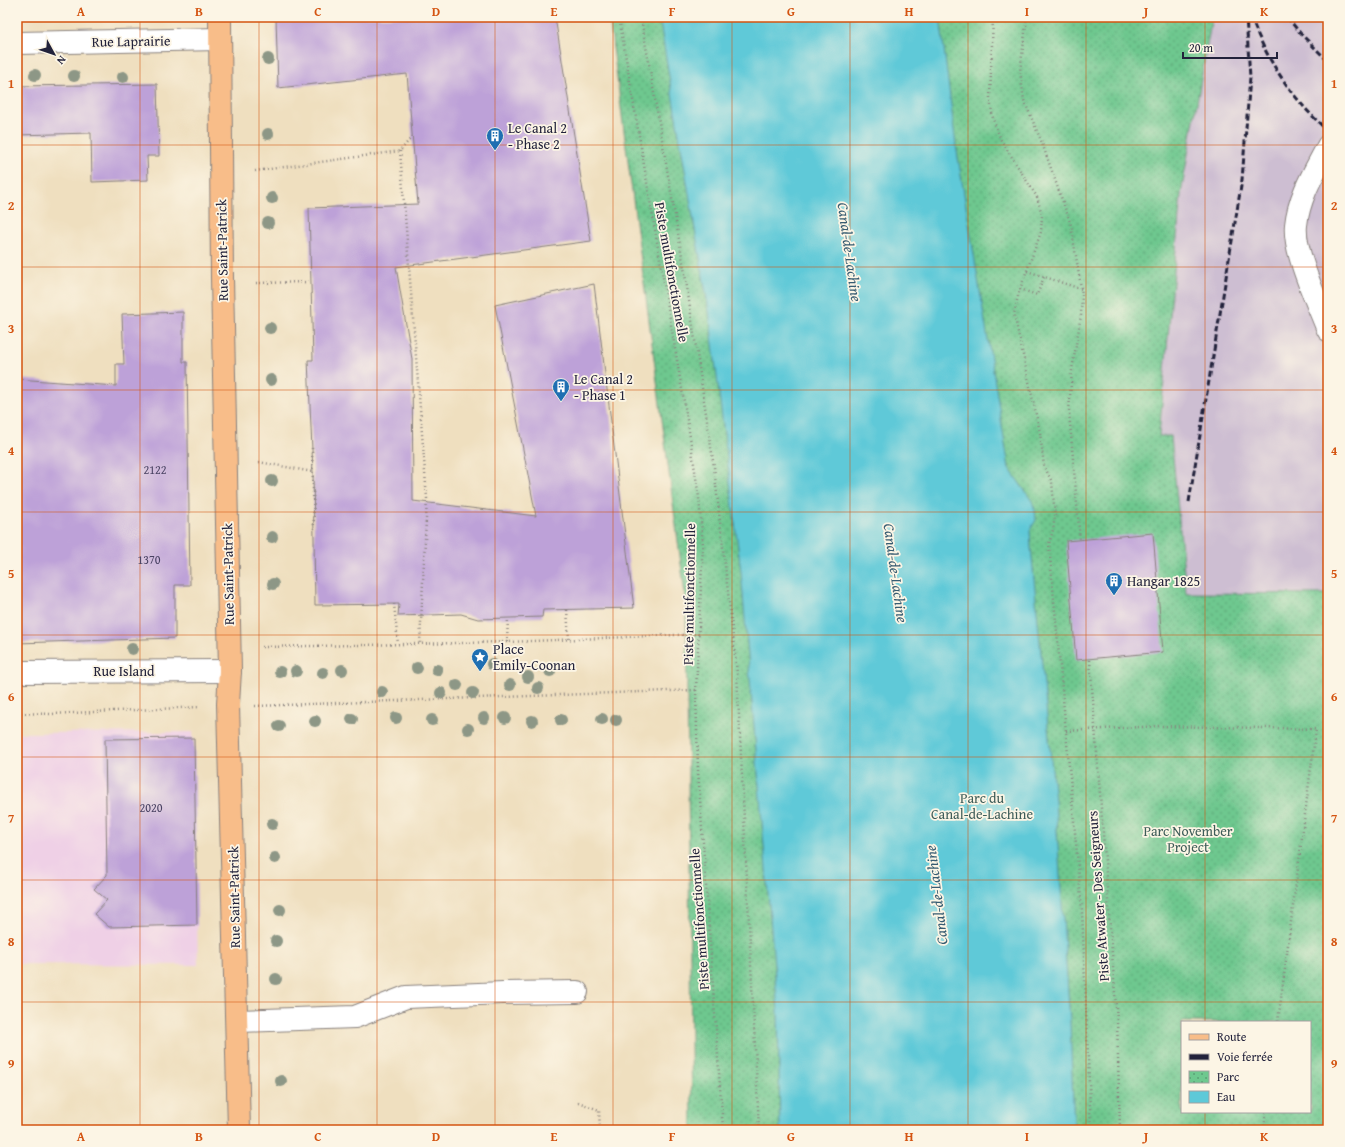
<svg xmlns="http://www.w3.org/2000/svg" width="1345" height="1147" viewBox="0 0 1345 1147" font-family="'Gentium Book Plus',serif">
<style>
.built{fill:#efd0e6}
.industrial{fill:#cdbed2}
.park{fill:url(#park-dots);stroke:#487565;fill-rule:evenodd}
.water{fill:#5ec9d8;stroke:#40768a}
.building{fill:#bda1d8}
.lines{fill:none;stroke-linecap:round;stroke-linejoin:round}
.minor-casing{stroke:#88807d;stroke-width:24}
.major-casing{stroke:#88807d;stroke-width:24}
.path{stroke:#88807d;stroke-width:2.5;stroke-dasharray:1 3;stroke-linecap:butt}
.minor{stroke:#fff;stroke-width:22}
.major{stroke:#f8bd89;stroke-width:22}
.rail{stroke:#22223b;stroke-width:3;stroke-dasharray:6 3;stroke-linecap:butt}
.tree{fill:#8d9786}
.grid{fill:none;stroke:#d45411;stroke-width:1;stroke-opacity:0.55}
.labels{text-anchor:middle;dominant-baseline:central;stroke-width:3.5;stroke-linejoin:round;paint-order:stroke}
.number-label{font-size:12px;fill:#494262}
.street-label{font-size:14px;fill:#22223b;stroke:#fcf5e5}
.poi-label{font-size:14px;fill:#22223b;stroke:#fcf5e5;text-anchor:start}
.park-label{font-size:14px;fill:#3d5c58;stroke:#fcf5e5}
.water-label{font-size:15px;font-style:italic;fill:#375c72;stroke:#fcf5e5}
.neatline{fill:none;stroke:#d45411;stroke-width:1.5}
.grid-label{font-size:13px;text-anchor:middle;font-weight:bold;fill:#d45411}
</style>
<defs>
<pattern id="park-dots" width="8" height="8" patternUnits="userSpaceOnUse"><rect width="8" height="8" fill="#6ec88f"/><path d="M2 2h.1M6 6h.1" fill="none" stroke="#5aa276" stroke-width="1.8" stroke-linecap="round"/></pattern>
</defs>
<rect width="100%" height="100%" fill="#fcf5e5"/>
<filter id="ink" filterUnits="userSpaceOnUse"><feTurbulence type="fractalNoise" baseFrequency=".025" numOctaves="2"/><feDisplacementMap in="SourceGraphic" scale="8" xChannelSelector="R" yChannelSelector="G"/><feConvolveMatrix kernelMatrix="1 2 1 2 8 2 1 2 1" color-interpolation-filters="sRGB"/></filter>
<filter id="wash" filterUnits="userSpaceOnUse"><feTurbulence type="fractalNoise" baseFrequency=".012" numOctaves="4" result="noise"/><feDisplacementMap in="SourceGraphic" scale="16" xChannelSelector="R" yChannelSelector="G"/><feGaussianBlur stdDeviation="0.9" result="paint"/><feColorMatrix in="noise" values="0 0 0 0 0 0 0 0 0 0 0 0 0 0 0 0 0 1.4 0 .05"/><feComposite in="paint" operator="in"/></filter>
<g filter="url(#wash)">
<rect width="100%" height="100%" fill="#efdfbf"/>
<!-- built -->
<polygon class="built" points="193,732 198,965 17,964 17,733"/>
<!-- industrial -->
<polygon class="industrial" points="1212,17 1328,17 1328,594 1186,593 1159,436 1181,194"/>
<!-- park -->
<path class="park" d="M 609,17 L 1212,17 L 1181,194 L 1159,436 L 1171,436 L 1186,593 L 1328,594 L 1328,1130 L 692,1130 L 686,602 ZM 1182,1022 L 1310,1022 L 1310,1112 L 1182,1112 Z"/>
<!-- water -->
<polygon class="water" points="659,17 940,17 956,145 1009,468 1032,501 1035,510 1036,520 1030,530 1031,547 1055,801 1070,1021 1074,1130 780,1130 778,1012 741,572 709,312"/>
<g id="blocks">
<!-- building -->
<g class="building">
<polygon points="276,17 555,17 591,241 396,267 412,359 413,501 536,516 495,305 594,284 634,608 543,610 542,617 478,619 461,614 398,616 399,604 315,605 313,472 308,360 313,360 309,208 418,204 407,74 278,88"/>
<polygon points="157,84 159,156 147,156 148,180 92,182 91,133 17,135 17,86"/>
<polygon points="183,312 183,362 187,362 190,585 175,585 175,638 17,643 17,379 116,386 116,364 124,364 122,314"/>
<polygon points="1153,533 1163,652 1076,660 1066,541"/>
<polygon points="194,738 197,925 109,927 94,914 107,900 94,889 107,875 105,739"/>
</g>
</g>
</g>
<g filter="url(#ink)">
<use href="#blocks" fill-opacity="0" stroke="#88807d" stroke-width="1"/>
<g class="lines">
<defs>
<g id="minor">
<polyline points="17,43 220,39"/>
<path d="M 1328,146 C 1315,171 1299,196 1296,225 C 1293,251 1318,304 1328,330"/>
<polyline points="17,672 230,671"/>
<polyline points="238,1021 355,1017 406,997 503,993 577,992"/>
</g>
<polyline id="major" points="220,17 222,277 230,671 228,704 239,1130"/>
</defs>
<!-- minor casing -->
<use href="#minor" class="minor-casing"/>
<!-- major casing -->
<use href="#major" class="major-casing"/>
<!-- path -->
<g class="path">
<polyline points="619,17 690,437 699,498 703,545 696,690 698,770 723,1130"/>
<polyline points="641,17 685,274 714,467 737,673 759,1130"/>
<polyline points="993,17 990,98 993,119 1001,140 1037,197 1042,215 1041,232 1019,292 1014,314 1040,432 1044,466 1052,482 1055,515 1053,530 1049,544 1082,910 1091,1130"/>
<polyline points="1027,17 1020,71 1024,100 1042,143 1071,225 1082,294 1081,315 1072,370 1069,411 1080,540"/>
<polyline points="400,151 427,498 420,643"/>
<polyline points="255,171 400,151 412,137"/>
<polyline points="1027,271 1081,289"/>
<polyline points="256,283 311,282"/>
<polyline points="1020,289 1037,295 1044,277"/>
<polyline points="312,448 314,530"/>
<polyline points="259,462 313,472"/>
<polyline points="394,604 398,644"/>
<polyline points="567,610 569,639"/>
<polyline points="507,642 508,618"/>
<polyline points="262,647 507,642 699,634"/>
<polyline points="1090,660 1117,1020 1120,1130"/>
<polyline points="255,706 696,690"/>
<polyline points="17,713 51,714 200,707"/>
<polyline points="1066,731 1159,726 1316,729 1278,1022"/>
<polyline points="578,1102 599,1110 600,1130"/>
<polyline points="1264,1130 1266,1112"/>
</g>
<!-- minor -->
<use href="#minor" class="minor"/>
<!-- major -->
<use href="#major" class="major"/>
<!-- rail -->
<g class="rail">
<path d="M 1251,17 C 1266,60 1294,101 1328,131"/>
<polyline points="1287,17 1301,34 1328,61"/>
<polyline points="1189,502 1242,180 1250,77 1246,17"/>
</g>
</g>
<!-- trees -->
<g class="tree">
<circle cx="268" cy="59" r="6"/>
<circle cx="35" cy="75" r="6"/>
<circle cx="74" cy="76" r="6"/>
<circle cx="123" cy="77" r="6"/>
<circle cx="268" cy="134" r="6"/>
<circle cx="272" cy="198" r="6"/>
<circle cx="268" cy="223" r="6"/>
<circle cx="270" cy="328" r="6"/>
<circle cx="271" cy="380" r="6"/>
<circle cx="272" cy="481" r="6"/>
<circle cx="272" cy="537" r="6"/>
<circle cx="273" cy="584" r="6"/>
<circle cx="132" cy="649" r="6"/>
<circle cx="492" cy="664" r="6"/>
<circle cx="417" cy="668" r="6"/>
<circle cx="342" cy="670" r="6"/>
<circle cx="437" cy="670" r="6"/>
<circle cx="296" cy="671" r="6"/>
<circle cx="550" cy="671" r="6"/>
<circle cx="280" cy="672" r="6"/>
<circle cx="323" cy="673" r="6"/>
<circle cx="528" cy="677" r="6"/>
<circle cx="457" cy="685" r="6"/>
<circle cx="510" cy="685" r="6"/>
<circle cx="538" cy="688" r="6"/>
<circle cx="382" cy="692" r="6"/>
<circle cx="441" cy="693" r="6"/>
<circle cx="473" cy="693" r="6"/>
<circle cx="396" cy="718" r="6"/>
<circle cx="484" cy="718" r="6"/>
<circle cx="505" cy="718" r="6"/>
<circle cx="352" cy="719" r="6"/>
<circle cx="602" cy="719" r="6"/>
<circle cx="432" cy="720" r="6"/>
<circle cx="561" cy="720" r="6"/>
<circle cx="616" cy="720" r="6"/>
<circle cx="315" cy="721" r="6"/>
<circle cx="532" cy="721" r="6"/>
<circle cx="279" cy="726" r="6"/>
<circle cx="468" cy="729" r="6"/>
<circle cx="272" cy="824" r="6"/>
<circle cx="275" cy="858" r="6"/>
<circle cx="280" cy="910" r="6"/>
<circle cx="276" cy="941" r="6"/>
<circle cx="276" cy="979" r="6"/>
<circle cx="281" cy="1081" r="6"/>
</g>
</g>
<!-- grid -->
<path class="grid" d="M 140,17 L 140,1130M 259,17 L 259,1130M 377,17 L 377,1130M 495,17 L 495,1130M 613,17 L 613,1130M 732,17 L 732,1130M 850,17 L 850,1130M 968,17 L 968,1130M 1086,17 L 1086,1130M 1205,17 L 1205,1022M 17,145 L 1328,145M 17,267 L 1328,267M 17,390 L 1328,390M 17,512 L 1328,512M 17,635 L 1328,635M 17,757 L 1328,757M 17,880 L 1328,880M 17,1002 L 1328,1002M 1205,1112 L 1205,1130"/>
<!-- icons -->
<defs>
<symbol id="building-pin" viewBox="-11 -11 22 30"><path d="M0 17L-7.5 6A9.5 9.5 0 1 1 7.5 6Z" fill="#1f6fb2" stroke="#fcf5e5"/><path d="M-4-6H4V6H1V3H-1V6H-4ZM-2.5-4.3h1.7v1.8h-1.7ZM.8-4.3h1.7v1.8H.8ZM-2.5-1h1.7V.8h-1.7ZM.8-1h1.7V.8H.8Z" fill="#fff"/></symbol>
<symbol id="sight-pin" viewBox="-11 -11 22 30"><path d="M0 17L-7.5 6A9.5 9.5 0 1 1 7.5 6Z" fill="#1f6fb2" stroke="#fcf5e5"/><path d="M0-6L1.8-2.2L6-1.7L2.9 1.2L3.7 5.4L0 3.3L-3.7 5.4L-2.9 1.2L-6-1.7L-1.8-2.2Z" fill="#fff"/></symbol>
</defs>
<g fill-rule="evenodd">
<use href="#building-pin" x="485" y="126" width="20" height="27"/>
<use href="#building-pin" x="551" y="377" width="20" height="27"/>
<use href="#building-pin" x="1104" y="571" width="20" height="27"/>
<use href="#sight-pin" x="470" y="647" width="20" height="27"/>
</g>
<g class="labels">
<!-- number labels -->
<g class="number-label">
<text x="155" y="469">2122</text>
<text x="149" y="559">1370</text>
<text x="151" y="807">2020</text>
</g>
<!-- street labels -->
<g class="street-label">
<text transform="translate(131 41) rotate(-1)">Rue Laprairie</text>
<text transform="translate(222 250) rotate(-91)">Rue Saint-Patrick</text>
<text transform="translate(672 272) rotate(80)">Piste multifonctionnelle</text>
<text transform="translate(228 574) rotate(-91)">Rue Saint-Patrick</text>
<text transform="translate(689 594) rotate(-89)">Piste multifonctionnelle</text>
<text x="124" y="671">Rue Island</text>
<text transform="translate(1098 896) rotate(-94)">Piste Atwater - Des Seigneurs</text>
<text transform="translate(234 897) rotate(-91)">Rue Saint-Patrick</text>
<text transform="translate(699 919) rotate(-94)">Piste multifonctionnelle</text>
</g>
<!-- poi labels -->
<g class="poi-label">
<text x="508" y="128">Le Canal 2<tspan x="508" dy="16">- Phase 2</tspan></text>
<text x="574" y="379">Le Canal 2<tspan x="574" dy="16">- Phase 1</tspan></text>
<text x="1127" y="581">Hangar 1825</text>
<text x="493" y="649">Place<tspan x="493" dy="16">Emily-Coonan</tspan></text>
</g>
<!-- park labels -->
<g class="park-label">
<text x="982" y="798">Parc du<tspan x="982" dy="16">Canal-de-Lachine</tspan></text>
<text x="1188" y="831">Parc November<tspan x="1188" dy="16">Project</tspan></text>
</g>
<!-- water labels -->
<g class="water-label">
<text transform="translate(850 252) rotate(82)">Canal-de-Lachine</text>
<text transform="translate(896 573) rotate(82)">Canal-de-Lachine</text>
<text transform="translate(936 895) rotate(-97)">Canal-de-Lachine</text>
</g>
</g>
<!-- margin -->
<rect width="1345" height="1147" fill="none" stroke="#fcf5e5" stroke-width="44"/>
<!-- legend -->
<rect x="1181" y="1021" width="130" height="92" fill="#fcf5e5" stroke="#a5a1a1"/>
<rect x="1189" y="1034" width="20" height="6" fill="#f8bd89" stroke="#a5a1a1"/>
<text x="1217" y="1041" font-size="12" fill="#22223b">Route</text>
<rect x="1189" y="1054" width="20" height="6" fill="#22223b" stroke="#a5a1a1"/>
<text x="1217" y="1061" font-size="12" fill="#22223b">Voie ferrée</text>
<rect x="1189" y="1071" width="20" height="12" fill="url(#park-dots)" stroke="#a5a1a1"/>
<text x="1217" y="1081" font-size="12" fill="#22223b">Parc</text>
<rect x="1189" y="1091" width="20" height="12" fill="#5ec9d8" stroke="#a5a1a1"/>
<text x="1217" y="1101" font-size="12" fill="#22223b">Eau</text>
<!-- north arrow -->
<g transform="translate(54 54) rotate(130)" stroke="#fcf5e5" stroke-width="3" paint-order="stroke">
<path d="M0-3L7 15L0 10L-7 15Z" fill="#22223b"/>
<text y="-6" font-size="11" font-weight="bold" text-anchor="middle" fill="#22223b">N</text>
</g>
<!-- scale -->
<path d="M1183 52v6h94v-6" fill="none" stroke="#22223b" stroke-width="2"/>
<text x="1189" y="52" font-size="12" fill="#22223b" stroke="#fcf5e5" stroke-width="3" paint-order="stroke">20 m</text>
<rect x="22" y="22" width="1301" height="1103" class="neatline"/>
<g class="grid-label">
<text x="81" y="16">A</text>
<text x="199" y="16">B</text>
<text x="318" y="16">C</text>
<text x="436" y="16">D</text>
<text x="554" y="16">E</text>
<text x="672" y="16">F</text>
<text x="791" y="16">G</text>
<text x="909" y="16">H</text>
<text x="1027" y="16">I</text>
<text x="1146" y="16">J</text>
<text x="1264" y="16">K</text>
<text x="11" y="88">1</text>
<text x="1334" y="88">1</text>
<text x="11" y="210">2</text>
<text x="1334" y="210">2</text>
<text x="11" y="333">3</text>
<text x="1334" y="333">3</text>
<text x="11" y="455">4</text>
<text x="1334" y="455">4</text>
<text x="11" y="578">5</text>
<text x="1334" y="578">5</text>
<text x="11" y="701">6</text>
<text x="1334" y="701">6</text>
<text x="11" y="823">7</text>
<text x="1334" y="823">7</text>
<text x="11" y="946">8</text>
<text x="1334" y="946">8</text>
<text x="11" y="1068">9</text>
<text x="1334" y="1068">9</text>
<text x="81" y="1141">A</text>
<text x="199" y="1141">B</text>
<text x="318" y="1141">C</text>
<text x="436" y="1141">D</text>
<text x="554" y="1141">E</text>
<text x="672" y="1141">F</text>
<text x="791" y="1141">G</text>
<text x="909" y="1141">H</text>
<text x="1027" y="1141">I</text>
<text x="1146" y="1141">J</text>
<text x="1264" y="1141">K</text>
</g>
</svg>
